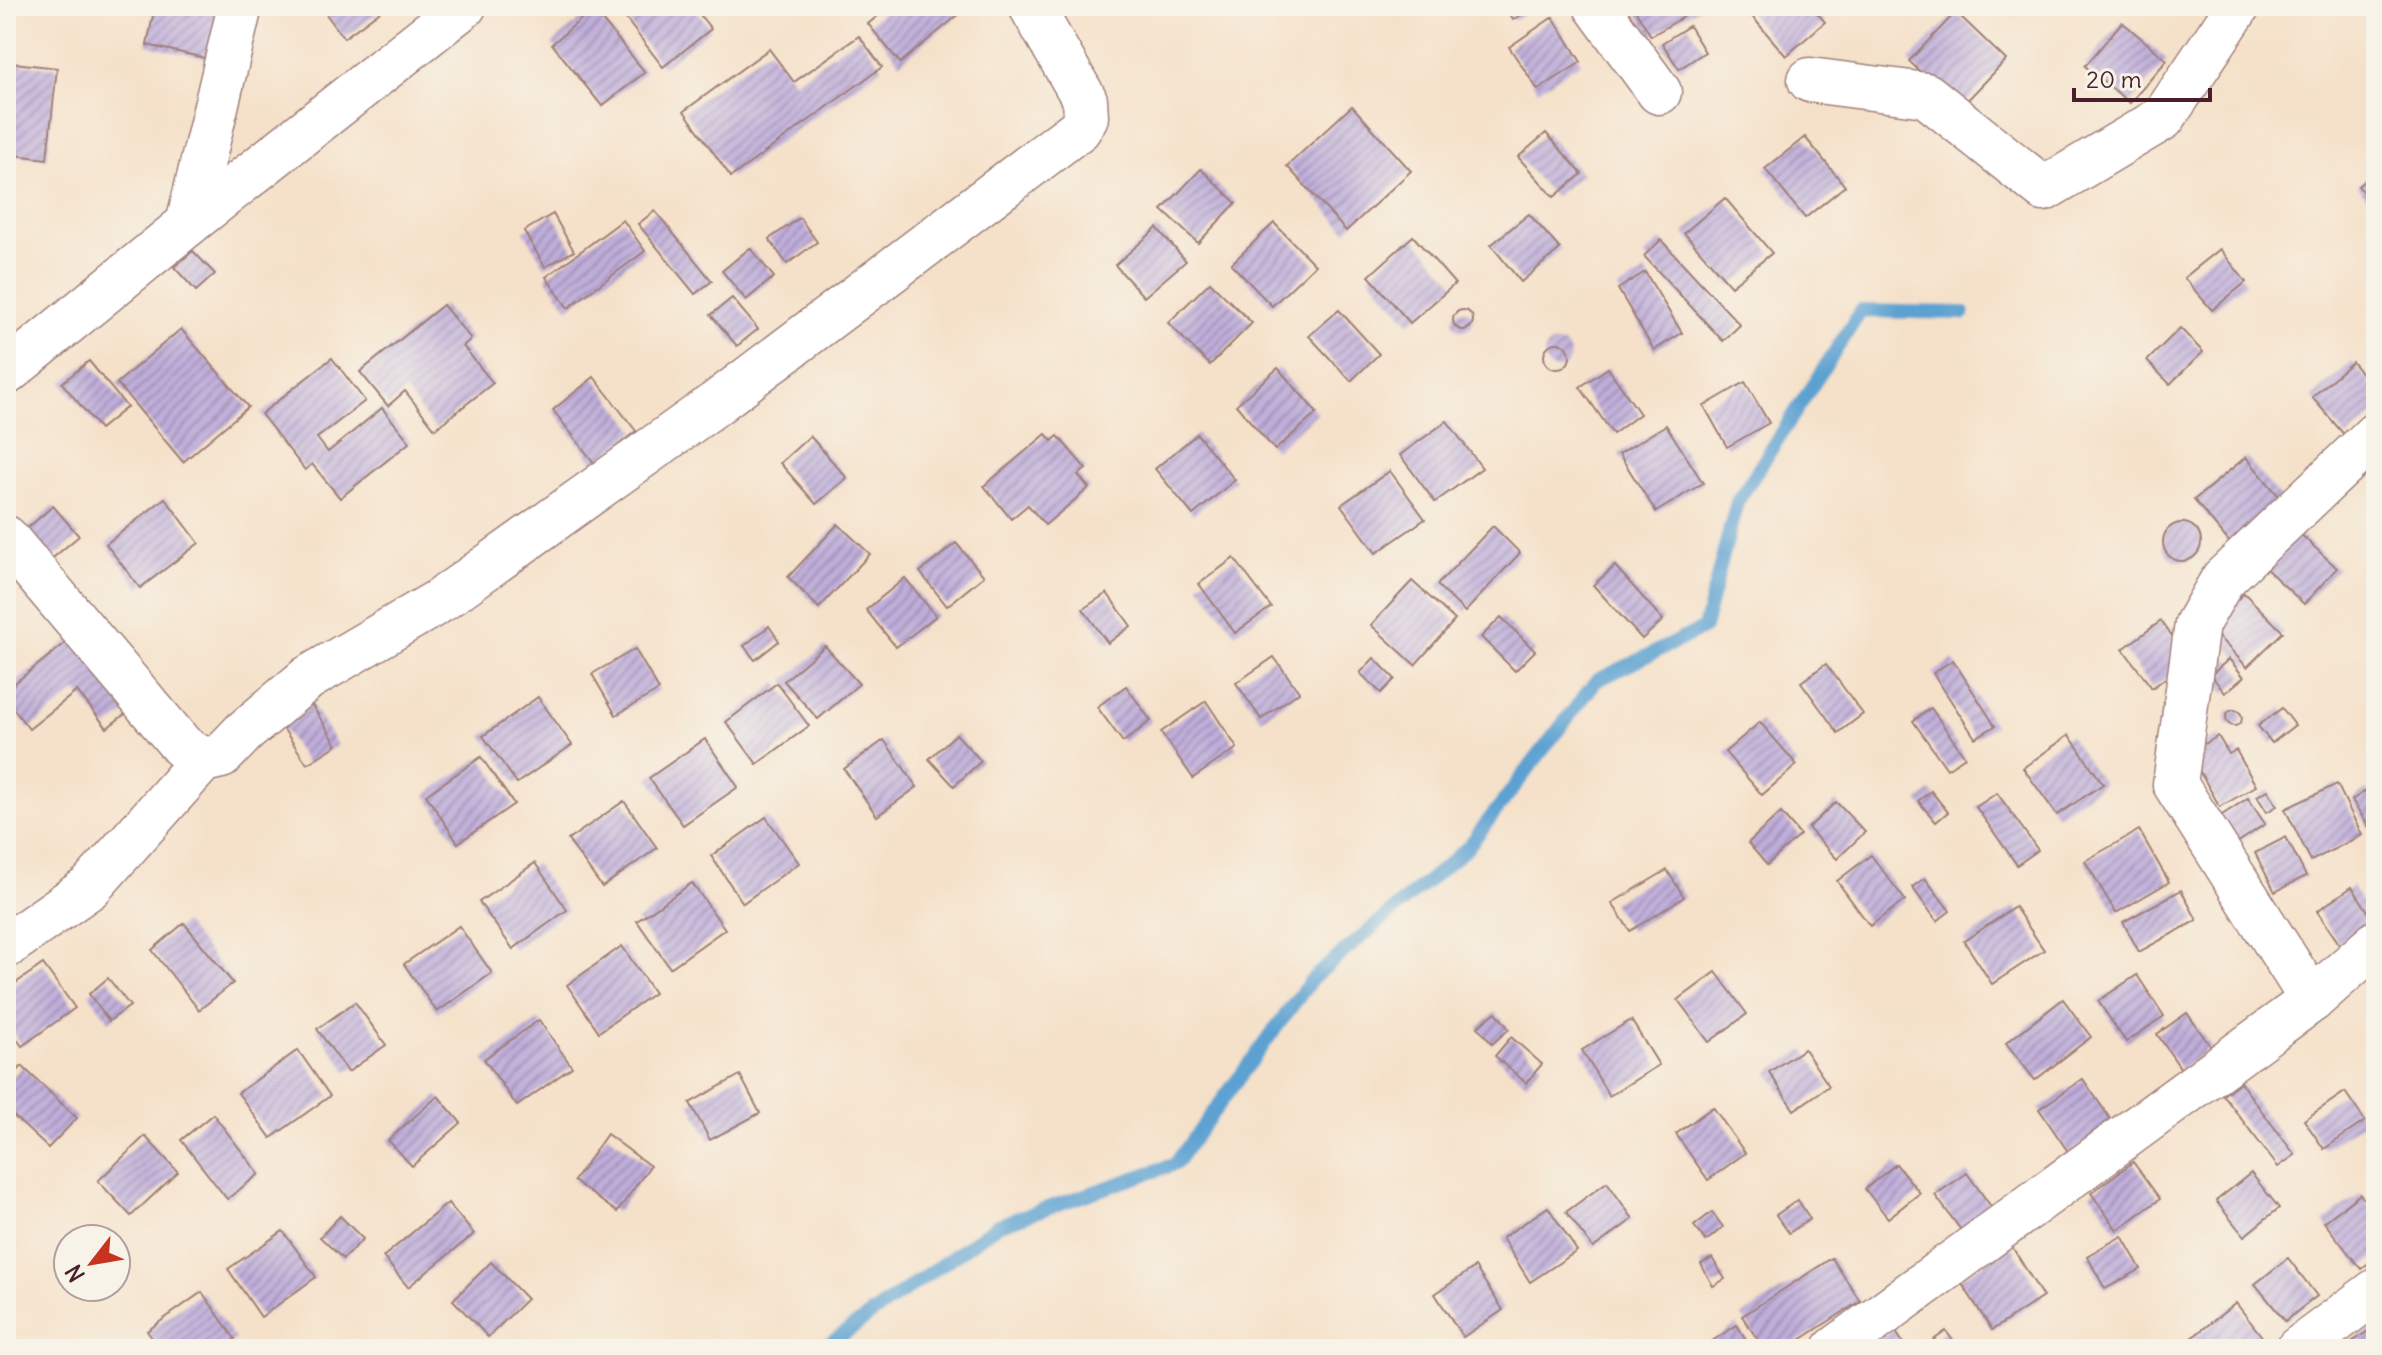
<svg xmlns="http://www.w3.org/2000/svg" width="2382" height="1355" viewBox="0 0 2382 1355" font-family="Delius,sans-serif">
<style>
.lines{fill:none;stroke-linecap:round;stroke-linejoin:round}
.stream{stroke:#5ca1d1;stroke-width:14}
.building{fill:url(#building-hatch)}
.street-casing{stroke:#a0807a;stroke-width:47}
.street{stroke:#fff;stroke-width:44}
</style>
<defs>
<pattern id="building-hatch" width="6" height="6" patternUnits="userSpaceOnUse" patternTransform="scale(2)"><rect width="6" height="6" fill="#bfaeda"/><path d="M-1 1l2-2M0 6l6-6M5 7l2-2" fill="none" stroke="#9d8db1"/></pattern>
</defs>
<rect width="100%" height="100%" fill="#f7f3e8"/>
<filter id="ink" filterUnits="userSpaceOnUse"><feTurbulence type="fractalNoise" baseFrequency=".0125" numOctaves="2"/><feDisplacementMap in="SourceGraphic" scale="16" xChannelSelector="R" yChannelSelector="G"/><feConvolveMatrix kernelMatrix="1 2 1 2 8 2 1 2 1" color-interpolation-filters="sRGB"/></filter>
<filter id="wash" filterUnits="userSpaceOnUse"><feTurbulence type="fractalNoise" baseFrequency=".006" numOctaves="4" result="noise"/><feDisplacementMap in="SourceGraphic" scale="32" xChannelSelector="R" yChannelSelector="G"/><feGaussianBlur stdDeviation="1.8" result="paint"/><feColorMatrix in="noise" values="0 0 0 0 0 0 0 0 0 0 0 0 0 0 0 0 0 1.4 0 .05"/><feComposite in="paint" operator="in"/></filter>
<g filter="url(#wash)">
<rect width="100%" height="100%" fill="#f5e1c9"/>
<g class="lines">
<!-- stream -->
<polyline class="stream" points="822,1349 998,1225 1175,1164 1312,979 1468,847 1596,681 1704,628 1737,502 1861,311 1963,313"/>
</g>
<g id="blocks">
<!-- building -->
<g class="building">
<polygon points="155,6 220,6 209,59 147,45"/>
<polygon points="320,6 387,6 344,38"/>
<polygon points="616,6 693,6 711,29 663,67"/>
<polygon points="890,6 969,6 900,63 868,24"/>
<polygon points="1505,6 1537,6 1513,20"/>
<polygon points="1633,6 1702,6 1651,36"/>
<polygon points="1759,6 1811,6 1825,22 1786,56 1750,14"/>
<polygon points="593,9 645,72 602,106 552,44"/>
<polygon points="1956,12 2006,60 1959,109 1909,61"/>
<polygon points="1553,17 1581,62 1538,90 1509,47"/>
<polygon points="2122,22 2167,60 2130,103 2085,66"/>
<polygon points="1689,26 1705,52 1679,69 1662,43"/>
<polygon points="859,36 882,67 731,177 684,111 769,49 794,82"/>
<polygon points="6,62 57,68 47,159 6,154"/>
<polygon points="1352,106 1411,171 1346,231 1287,166"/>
<polygon points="1546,133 1582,174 1554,197 1518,157"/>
<polygon points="1805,137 1845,186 1805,218 1765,169"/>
<polygon points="1201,169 1236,203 1198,243 1162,210"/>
<polygon points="2376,171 2376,208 2358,186"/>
<polygon points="1725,198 1772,253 1731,286 1684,233"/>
<polygon points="655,211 712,281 695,294 638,224"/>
<polygon points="553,214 574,251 545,267 524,231"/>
<polygon points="1529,214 1560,249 1521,282 1491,245"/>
<polygon points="800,218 817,242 787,264 769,239"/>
<polygon points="623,220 645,251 568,308 546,277"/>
<polygon points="1274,223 1315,265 1272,306 1231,264"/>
<polygon points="1157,228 1186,261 1144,297 1115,265"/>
<polygon points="1413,236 1455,284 1410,323 1369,276"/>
<polygon points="1661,240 1740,325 1723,341 1644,256"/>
<polygon points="750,248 774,277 746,300 722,271"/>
<polygon points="2220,249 2246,282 2212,310 2184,278"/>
<polygon points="193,251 215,274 196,291 174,267"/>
<polygon points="1645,272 1682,333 1654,350 1618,289"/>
<polygon points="1210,282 1252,323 1210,365 1168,323"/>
<polygon points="732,298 758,329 737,346 711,315"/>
<polygon points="443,305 471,339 463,346 493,383 435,429 405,391 388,406 360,372"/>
<circle cx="1463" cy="320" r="10"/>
<polygon points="1339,310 1379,354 1351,381 1309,336"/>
<polygon points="2180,328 2203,352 2170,384 2147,361"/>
<polygon points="181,329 248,407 183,462 117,383"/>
<circle cx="1557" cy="356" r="13"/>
<polygon points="332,358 365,401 317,438 328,452 382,408 410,442 340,498 312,464 305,470 261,414"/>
<polygon points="89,361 127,407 100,429 62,383"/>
<polygon points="2352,362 2376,390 2376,413 2347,438 2312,397"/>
<polygon points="1278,368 1317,413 1275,450 1236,405"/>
<polygon points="1608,368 1640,414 1613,434 1580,387"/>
<polygon points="594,377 636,431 595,464 553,410"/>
<polygon points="1745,382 1769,423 1727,447 1704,406"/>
<polygon points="1447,421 1482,468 1435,502 1400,455"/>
<polygon points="1666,425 1703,483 1656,512 1619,454"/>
<polygon points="1046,434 1052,441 1058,436 1086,469 1078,475 1089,488 1045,525 1028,505 1011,519 984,486"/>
<polygon points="1197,434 1235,480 1193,515 1155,469"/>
<polygon points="810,436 847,478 816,504 780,463"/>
<polygon points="2246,457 2282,500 2230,543 2194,500"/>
<polygon points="1390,471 1425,519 1376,553 1341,505"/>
<polygon points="165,498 199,543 140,588 106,544"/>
<polygon points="53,506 79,536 48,562 24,531"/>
<circle cx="2182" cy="542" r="19"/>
<polygon points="838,524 870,554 819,608 788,577"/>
<polygon points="1493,526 1520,553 1465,612 1437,585"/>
<polygon points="2296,530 2337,568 2304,604 2263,566"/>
<polygon points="956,543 984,576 947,606 920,572"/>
<polygon points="1234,558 1271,607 1235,633 1199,584"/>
<polygon points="1615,566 1663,620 1642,639 1593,585"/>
<polygon points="905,578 936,616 896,647 866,610"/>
<polygon points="1412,581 1455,620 1415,665 1371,625"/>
<polygon points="1107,593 1131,626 1108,643 1083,609"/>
<polygon points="2244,593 2283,632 2247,667 2209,627"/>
<polygon points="1501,617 1535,651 1515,671 1481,637"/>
<polygon points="2161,621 2190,660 2152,688 2123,649"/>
<polygon points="769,626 779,641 755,660 744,646"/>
<polygon points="77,634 135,706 107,728 77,691 29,729 6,699 6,690"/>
<polygon points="825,646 859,684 818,719 784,681"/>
<polygon points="635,649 659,690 616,715 592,674"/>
<polygon points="1274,657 1299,692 1261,719 1236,683"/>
<polygon points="1374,658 1395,679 1381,693 1360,673"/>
<polygon points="2229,659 2244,677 2225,693 2211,675"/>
<polygon points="1953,660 1995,726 1975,738 1933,673"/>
<polygon points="1826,664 1863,714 1838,733 1801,682"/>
<polygon points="777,683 809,726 757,764 726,722"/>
<polygon points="1126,686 1151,721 1123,742 1097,707"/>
<polygon points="538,697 572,745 517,783 483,736"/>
<polygon points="1206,701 1237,748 1193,778 1161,732"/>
<polygon points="312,705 337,745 307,764 281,725"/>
<polygon points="1931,708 1965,757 1947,769 1913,721"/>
<polygon points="2282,708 2295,725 2272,743 2258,726"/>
<circle cx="2234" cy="718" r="8"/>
<polygon points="1760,722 1797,765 1762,795 1725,752"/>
<polygon points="956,734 981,761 954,786 929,759"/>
<polygon points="2069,735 2103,784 2057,815 2023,768"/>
<polygon points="2218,736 2229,754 2236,750 2256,786 2220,807 2189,753"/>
<polygon points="705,739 738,787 683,825 649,778"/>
<polygon points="884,740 917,787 877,816 844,769"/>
<polygon points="481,757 514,804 458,843 426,795"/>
<polygon points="2337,784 2362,835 2311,861 2285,809"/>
<polygon points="2268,790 2277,806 2267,812 2257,796"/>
<polygon points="2367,790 2376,804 2376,822 2369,827 2352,800"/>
<polygon points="1931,791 1948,812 1936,822 1918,801"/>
<polygon points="1997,793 2038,850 2017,865 1976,807"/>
<polygon points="2248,798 2265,824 2234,845 2216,819"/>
<polygon points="624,801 657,848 602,887 568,840"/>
<polygon points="1836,802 1865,832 1837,859 1808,828"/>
<polygon points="1781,813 1800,835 1767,865 1748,843"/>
<polygon points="766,817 799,863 743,903 711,856"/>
<polygon points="2139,830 2169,882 2116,913 2085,861"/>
<polygon points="2286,837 2306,876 2275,892 2255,853"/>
<polygon points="1871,855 1905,900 1870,926 1837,881"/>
<polygon points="535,863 567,910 513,949 479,902"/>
<polygon points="1667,870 1684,897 1630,931 1612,903"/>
<polygon points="1925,878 1950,911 1937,921 1912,887"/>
<polygon points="692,883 725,929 670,968 637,921"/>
<polygon points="2352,887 2375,922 2340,945 2317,911"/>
<polygon points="2181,890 2197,920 2139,952 2123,922"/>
<polygon points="2015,907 2044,950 1992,984 1964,941"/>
<polygon points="184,923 233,983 199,1010 152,950"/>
<polygon points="459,926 492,973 437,1012 404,964"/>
<polygon points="622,946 654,993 599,1032 567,985"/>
<polygon points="43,964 75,1008 22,1046 6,1024 6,990"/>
<polygon points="1716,972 1747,1014 1709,1042 1678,1000"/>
<polygon points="2137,975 2164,1016 2126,1042 2098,1001"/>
<polygon points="108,978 130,1006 109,1021 89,994"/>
<polygon points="2063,999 2091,1037 2035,1080 2006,1043"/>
<polygon points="355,1002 386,1045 348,1072 317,1029"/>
<polygon points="1496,1012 1509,1029 1492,1044 1478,1027"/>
<polygon points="2187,1013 2211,1047 2181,1069 2157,1034"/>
<polygon points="539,1020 572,1067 517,1106 484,1059"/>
<polygon points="1631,1020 1659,1065 1609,1096 1582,1050"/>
<polygon points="1511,1037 1542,1064 1526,1083 1495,1056"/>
<polygon points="1804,1049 1829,1086 1794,1110 1769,1072"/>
<polygon points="298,1050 330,1096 271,1138 238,1093"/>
<polygon points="22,1066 77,1118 48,1148 6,1109 6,1084"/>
<polygon points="740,1075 760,1113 710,1140 690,1103"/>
<polygon points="2083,1079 2113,1123 2069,1153 2039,1109"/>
<polygon points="2240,1082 2295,1155 2278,1167 2223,1095"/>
<polygon points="2345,1092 2365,1121 2324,1149 2304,1120"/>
<polygon points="438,1096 461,1123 412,1166 388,1140"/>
<polygon points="1713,1107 1745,1153 1708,1180 1676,1134"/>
<polygon points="213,1114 259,1174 227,1199 181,1140"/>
<polygon points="607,1134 650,1166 617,1212 574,1181"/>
<polygon points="145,1136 178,1172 131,1216 98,1181"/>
<polygon points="2133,1162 2160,1199 2117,1230 2091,1193"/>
<polygon points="1896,1164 1920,1193 1888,1218 1865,1189"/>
<polygon points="1967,1173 1992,1208 1961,1230 1935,1195"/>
<polygon points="2251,1173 2279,1208 2244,1236 2216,1201"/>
<polygon points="1607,1182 1633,1219 1593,1248 1566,1212"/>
<polygon points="2360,1194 2376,1215 2376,1257 2361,1269 2324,1222"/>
<polygon points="1798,1200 1810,1219 1789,1233 1776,1215"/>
<polygon points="448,1203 474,1234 408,1287 383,1257"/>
<polygon points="1548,1207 1577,1251 1530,1282 1502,1238"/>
<polygon points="1712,1212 1723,1227 1706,1241 1694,1226"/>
<polygon points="340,1216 363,1239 343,1259 320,1237"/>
<polygon points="283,1231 316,1277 261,1317 228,1269"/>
<polygon points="2122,1236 2141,1269 2105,1289 2087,1256"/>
<polygon points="2011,1245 2043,1297 1992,1330 1959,1279"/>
<polygon points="1712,1258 1725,1279 1713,1286 1701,1264"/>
<polygon points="1832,1258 1860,1301 1786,1349 1764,1349 1742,1316"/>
<polygon points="2288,1258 2317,1296 2285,1321 2255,1284"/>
<polygon points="491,1262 527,1299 488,1337 453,1300"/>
<polygon points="1475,1267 1503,1310 1463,1337 1435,1294"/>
<polygon points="202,1292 235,1339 221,1349 160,1349 147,1331"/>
<polygon points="2236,1303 2263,1338 2249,1349 2202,1349 2193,1337"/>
<polygon points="1737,1325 1752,1349 1700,1349"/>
<polygon points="1894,1329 1907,1349 1863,1349"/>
<polygon points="2370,1330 2376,1340 2376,1349 2341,1349"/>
<polygon points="1946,1331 1959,1349 1931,1349 1928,1344"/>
</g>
</g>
</g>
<g filter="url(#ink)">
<use href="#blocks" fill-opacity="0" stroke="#a0807a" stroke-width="2"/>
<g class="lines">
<defs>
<g id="street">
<polyline points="1596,6 1659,92"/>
<polyline points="1810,80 1926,95 2044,189 2163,118 2238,6"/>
<polyline points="188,224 240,6"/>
<polyline points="6,373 188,224 464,6"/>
<polyline points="6,538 182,746 203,760 221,756 244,732 308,678 441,600 715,404 1079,129 1086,117 1085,100 1031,6"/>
<polyline points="6,946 90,887 203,760"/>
<polyline points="2312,1000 2175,784 2197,624 2223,579 2376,434"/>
<polyline points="1835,1349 2312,1000 2376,943"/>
<polyline points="2298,1349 2376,1291"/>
</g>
</defs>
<!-- street casing -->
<use href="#street" class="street-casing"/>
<!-- street -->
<use href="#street" class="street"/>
</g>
</g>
<!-- margin -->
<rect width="2382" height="1355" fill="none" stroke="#f7f3e8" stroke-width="32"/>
<!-- north arrow -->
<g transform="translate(92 1263) rotate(239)"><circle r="38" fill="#f7f3e8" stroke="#b29e9c" stroke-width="2"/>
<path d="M0-6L14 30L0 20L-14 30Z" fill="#c8321e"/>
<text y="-12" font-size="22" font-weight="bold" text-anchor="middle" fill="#4a1f2b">N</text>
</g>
<!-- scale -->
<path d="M2074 88v12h136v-12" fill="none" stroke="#4a1f2b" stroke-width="4"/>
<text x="2086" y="88" font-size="24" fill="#4a1f2b" stroke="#f7f3e8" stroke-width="6" paint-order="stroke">20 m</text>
</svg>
